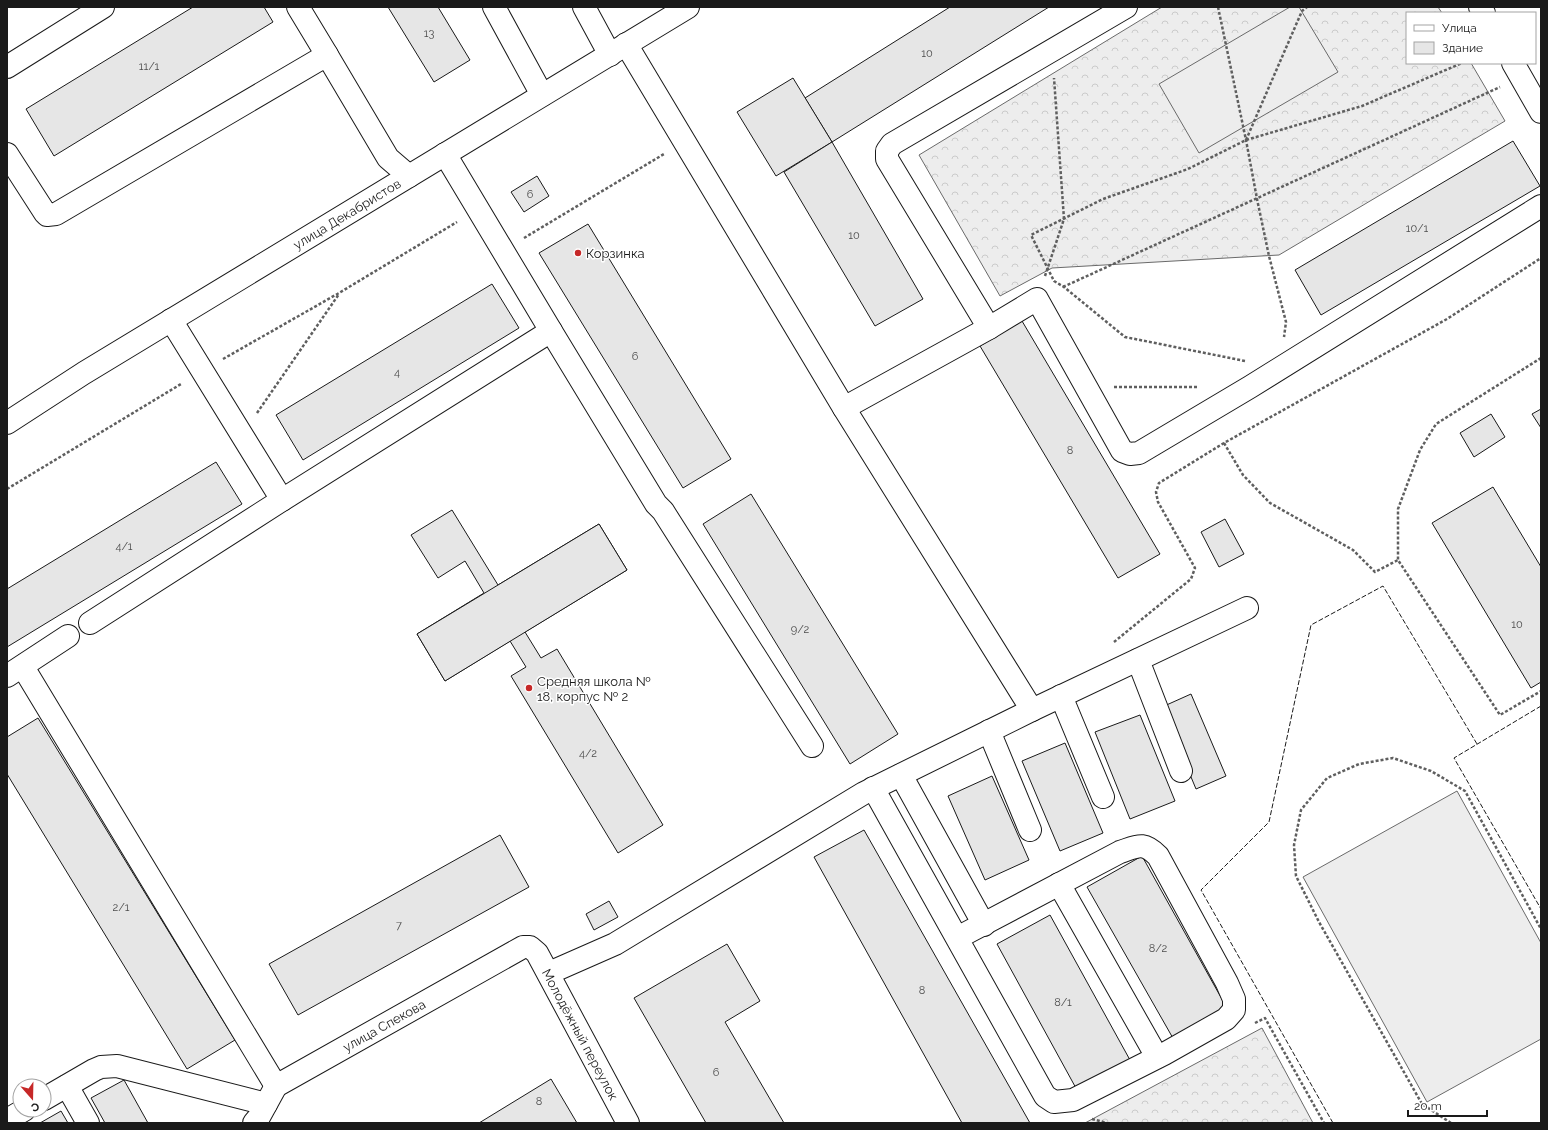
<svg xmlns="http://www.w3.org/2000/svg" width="1548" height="1130" viewBox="0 0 1548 1130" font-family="Raleway,sans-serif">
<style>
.forest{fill:url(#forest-crowns);stroke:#6a6a6a}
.built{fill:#ededed;stroke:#6a6a6a}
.building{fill:#e6e6e6;stroke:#1a1a1a}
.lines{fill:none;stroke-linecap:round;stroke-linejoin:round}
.minor-casing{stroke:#1a1a1a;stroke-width:24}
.path{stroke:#5f5f5f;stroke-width:2.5;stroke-dasharray:3 2;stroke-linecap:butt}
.minor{stroke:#fff;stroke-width:22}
.fence{stroke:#1a1a1a;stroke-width:1;stroke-dasharray:5 2;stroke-linecap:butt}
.poi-dot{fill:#c62828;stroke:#fff;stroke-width:1.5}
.labels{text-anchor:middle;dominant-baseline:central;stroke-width:3;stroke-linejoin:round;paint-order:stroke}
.number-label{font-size:11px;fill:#4d4d4d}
.street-label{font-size:13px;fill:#1a1a1a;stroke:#fff}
.poi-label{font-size:13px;fill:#1a1a1a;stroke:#fff;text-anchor:start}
</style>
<defs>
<pattern id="forest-crowns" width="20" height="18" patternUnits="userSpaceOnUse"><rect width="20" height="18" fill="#ededed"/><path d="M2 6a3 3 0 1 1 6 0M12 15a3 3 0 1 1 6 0" fill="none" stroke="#cbcbcb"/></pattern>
</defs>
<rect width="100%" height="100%" fill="#fff"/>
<!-- forest -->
<g class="forest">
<polygon points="1162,7 1438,7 1442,13 1407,13 1407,63 1471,63 1505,121 1279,255 1052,268 1000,296 919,155"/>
<polygon points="1262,1028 1313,1123 1085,1123"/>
</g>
<!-- built -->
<g class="built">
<polygon points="1290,7 1299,7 1338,72 1199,153 1159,84"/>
<polygon points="1457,791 1541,943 1541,1039 1427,1102 1303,877"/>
</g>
<!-- building -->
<g class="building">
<polygon points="193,7 264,7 273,22 54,156 26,109"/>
<polygon points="388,7 438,7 470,60 434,82"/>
<polygon points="950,7 1049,7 832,142 805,98"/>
<polygon points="793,78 832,142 776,176 737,112"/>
<polygon points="1513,141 1540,186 1321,315 1295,270"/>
<polygon points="832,142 923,299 875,326 784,172"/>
<polygon points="537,176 549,196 524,212 511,192"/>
<polygon points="588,224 731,459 683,488 539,253"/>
<polygon points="492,284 519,328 303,460 276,415"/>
<polygon points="1022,321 1160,554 1118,578 980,346"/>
<polygon points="1541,409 1541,428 1532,414"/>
<polygon points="1491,414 1505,437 1474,457 1460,433"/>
<polygon points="216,462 242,504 7,647 7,589"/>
<polygon points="1493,487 1541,567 1541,682 1531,688 1432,523"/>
<polygon points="751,494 898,734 850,764 703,524"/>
<polygon points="452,510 498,585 599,524 627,570 525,632 541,658 557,649 663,825 618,853 511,676 526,667 510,641 445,681 417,634 484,593 465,561 438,578 411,535"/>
<polygon points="1225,519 1244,554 1219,567 1201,532"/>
<polygon points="599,524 627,570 445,681 417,634"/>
<polygon points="1191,694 1226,776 1196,789 1162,707"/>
<polygon points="1140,715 1175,801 1130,819 1095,732"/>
<polygon points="38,718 235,1040 187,1069 7,774 7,737"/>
<polygon points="1065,743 1103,833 1060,851 1022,761"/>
<polygon points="992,776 1029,860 985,880 948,796"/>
<polygon points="864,830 1030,1123 962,1123 814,857"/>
<polygon points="500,835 529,887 298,1015 269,964"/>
<polygon points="1142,856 1228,1010 1174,1040 1087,887"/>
<polygon points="609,901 618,917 594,930 586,914"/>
<polygon points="1050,915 1130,1060 1077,1090 997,944"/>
<polygon points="727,944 760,1001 725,1022 784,1123 706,1123 634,998"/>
<polygon points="551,1079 577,1123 479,1123"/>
<polygon points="124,1080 148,1123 105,1123 91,1098"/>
<polygon points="61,1111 68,1123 40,1123"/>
</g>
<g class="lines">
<defs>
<g id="minor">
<polyline points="298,7 327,55"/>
<polyline points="494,7 542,95"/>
<polyline points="584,7 610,55"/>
<polyline points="1480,7 1484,13"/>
<polyline points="626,44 844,408 1032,710"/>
<polyline points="1513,63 1541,112"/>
<polyline points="7,67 103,7"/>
<polyline points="7,154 45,213 47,215 56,214 327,55 388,158 409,176"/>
<polyline points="171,320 282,500"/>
<polyline points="989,328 887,159 887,151 892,144 1126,7"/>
<polyline points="551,331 656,504 663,511 812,746"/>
<polyline points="844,408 989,328 1037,299 1122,451 1130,454 1139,453 1250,387 1541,206"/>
<path id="s1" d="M 7,423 L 84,373 L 688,7"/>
<polyline points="90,623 282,500 551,331 445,154"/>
<polyline points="1138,660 1181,771"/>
<polyline points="25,665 26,672 276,1086"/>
<polyline points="7,676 68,636"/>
<polyline points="1061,696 1103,797"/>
<polyline points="989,731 1030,830"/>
<polyline points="901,775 984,925"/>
<path d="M 873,788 L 1045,1096 L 1054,1102 L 1073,1100 L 1164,1054 L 1226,1019 L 1234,1010 L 1234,999 L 1227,983 L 1158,856 C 1143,841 1138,846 1120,852 L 957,938"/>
<polyline points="1059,884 1157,1057"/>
<polyline points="549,973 615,944 864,793 1032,710 1247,608"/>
<polyline points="67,1086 88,1123"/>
<polyline points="44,1099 94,1070 101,1067 117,1066 266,1104"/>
<polyline points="7,1120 24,1110"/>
<path id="s2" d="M 254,1123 L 259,1117 L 276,1086 L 523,947 L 530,947 L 537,953 L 628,1123"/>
</g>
</defs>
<!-- minor casing -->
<use href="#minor" class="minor-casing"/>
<!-- path -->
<g class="path">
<polyline points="1218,7 1246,140 1257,199 1269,256 1286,322 1284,337"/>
<polyline points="1246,140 1302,11 1307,7"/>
<polyline points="524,238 664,154"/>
<polyline points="1045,276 1064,219 1054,78"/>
<polyline points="1063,287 1500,87"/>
<polyline points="1541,358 1436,424 1420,450 1398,509 1398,560 1500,715 1541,691"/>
<polyline points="223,359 339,293 457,222"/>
<polyline points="1245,361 1125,337 1064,287 1054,281 1031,235 1103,199 1188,169 1246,140 1362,106 1462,63"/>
<polyline points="1114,387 1199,387"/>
<polyline points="257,413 339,294"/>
<polyline points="1224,443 1243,475 1270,503 1353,550 1375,572 1398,560"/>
<polyline points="7,489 181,384"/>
<polyline points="1114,642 1191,579 1195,568 1158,502 1156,492 1159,483 1224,443 1447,319 1541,258"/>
<polyline points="1255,1023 1265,1018 1324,1123"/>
<polyline points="1092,1119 1107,1123"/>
<polyline points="1451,1123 1422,1104 1319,922 1296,876 1294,845 1301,810 1327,778 1359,764 1393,758 1431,771 1465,791 1541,929"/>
</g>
<!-- minor -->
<use href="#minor" class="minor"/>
<!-- fence -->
<g class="fence">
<polyline points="1541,706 1454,758 1541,909"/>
<polyline points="1333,1123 1201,890 1269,822 1311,625 1383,586 1477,744"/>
</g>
</g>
<!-- markers -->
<g class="poi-dot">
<circle cx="578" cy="253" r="4"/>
<circle cx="529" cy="688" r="4"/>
</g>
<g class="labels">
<!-- number labels -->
<g class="number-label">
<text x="429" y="33">13</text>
<text x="927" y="53">10</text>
<text x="149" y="66">11/1</text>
<text x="530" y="194">6</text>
<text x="1417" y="228">10/1</text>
<text x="854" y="235">10</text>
<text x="635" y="356">6</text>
<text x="397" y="372">4</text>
<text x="1070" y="450">8</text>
<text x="124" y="546">4/1</text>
<text x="1517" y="624">10</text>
<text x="800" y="629">9/2</text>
<text x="588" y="753">4/2</text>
<text x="121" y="907">2/1</text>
<text x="399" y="925">7</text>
<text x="1158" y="948">8/2</text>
<text x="922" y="990">8</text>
<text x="1063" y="1002">8/1</text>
<text x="716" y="1072">6</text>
<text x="539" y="1101">8</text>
</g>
<!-- street labels -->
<g class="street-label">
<text stroke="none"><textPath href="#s1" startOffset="399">улица Декабристов</textPath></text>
<text stroke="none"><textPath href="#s2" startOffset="167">улица Спекова</textPath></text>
<text stroke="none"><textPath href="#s2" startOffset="435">Молодёжный переулок</textPath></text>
</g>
<!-- poi labels -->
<g class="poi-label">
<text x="586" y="253">Корзинка</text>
<text x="537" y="681">Средняя школа №<tspan x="537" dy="15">18, корпус № 2</tspan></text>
</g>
</g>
<!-- border -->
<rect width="1548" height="1130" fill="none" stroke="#1a1a1a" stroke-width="16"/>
<!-- legend -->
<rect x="1406" y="12" width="130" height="52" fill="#ffffff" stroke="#a3a3a3"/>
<rect x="1414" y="25" width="20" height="6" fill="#ffffff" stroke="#a3a3a3"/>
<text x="1442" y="32" font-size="12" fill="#1a1a1a">Улица</text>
<rect x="1414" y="42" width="20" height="12" fill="#e6e6e6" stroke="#a3a3a3"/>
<text x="1442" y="52" font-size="12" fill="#1a1a1a">Здание</text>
<!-- north arrow -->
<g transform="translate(32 1098) rotate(160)"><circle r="19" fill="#ffffff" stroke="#a3a3a3"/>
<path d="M0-3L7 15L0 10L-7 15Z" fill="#c62828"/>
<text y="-6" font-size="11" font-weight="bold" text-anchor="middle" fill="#1a1a1a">С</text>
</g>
<!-- scale -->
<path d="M1408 1110v6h79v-6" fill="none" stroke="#1a1a1a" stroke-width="2"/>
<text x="1414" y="1110" font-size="12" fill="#1a1a1a" stroke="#ffffff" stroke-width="3" paint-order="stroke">20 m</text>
</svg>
